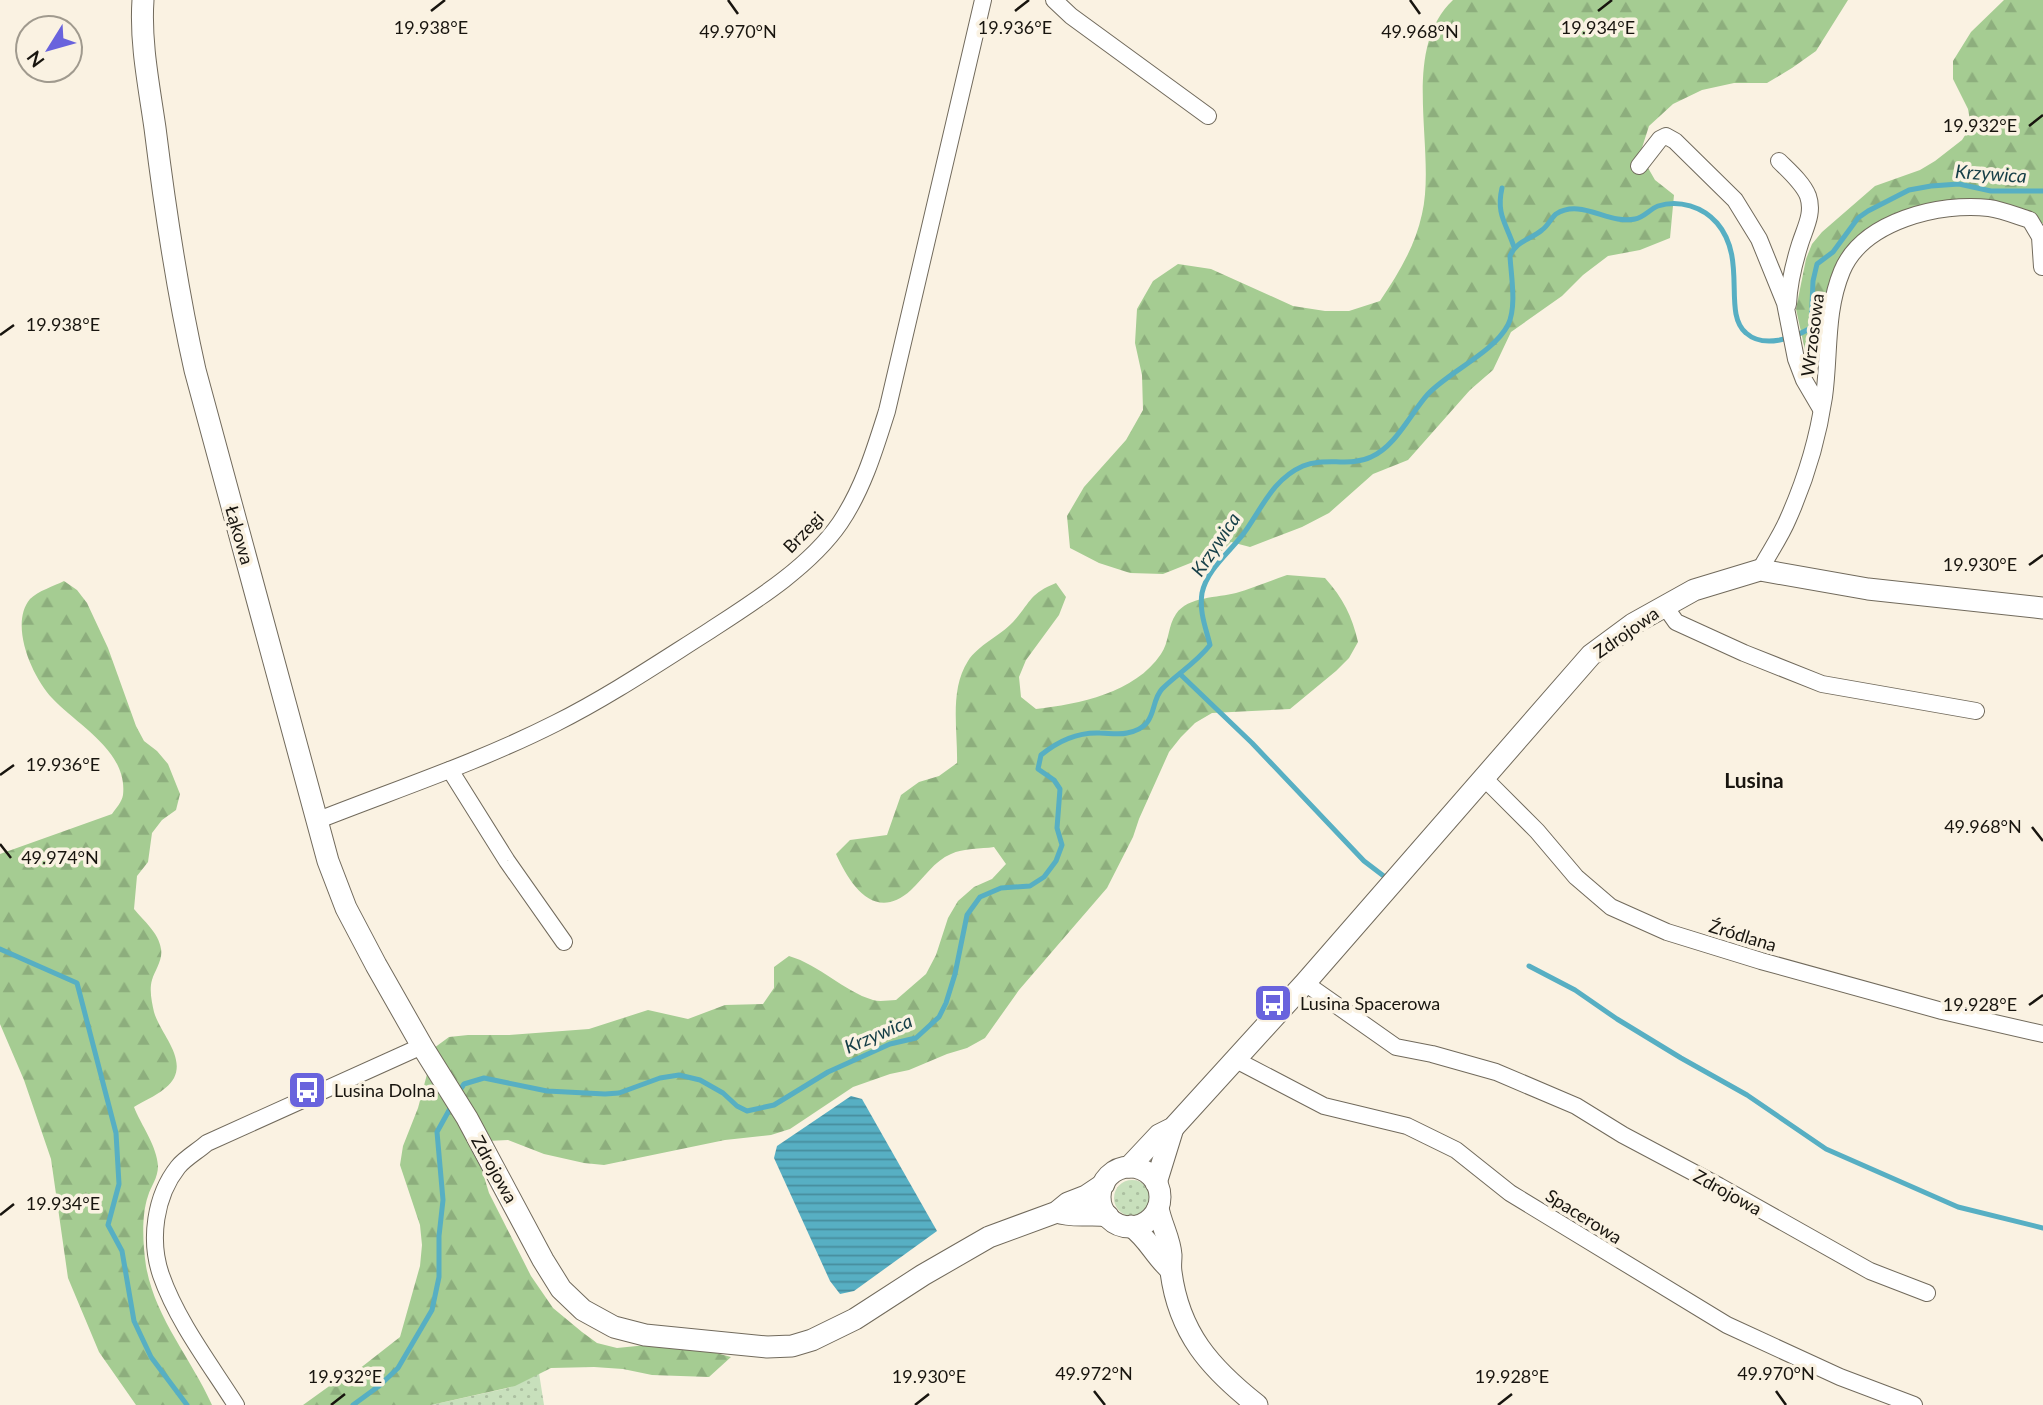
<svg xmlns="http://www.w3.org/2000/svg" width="2043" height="1405" viewBox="0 0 2043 1405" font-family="Lato,sans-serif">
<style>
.grass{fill:url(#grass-dots)}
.forest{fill:url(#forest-firs)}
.water{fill:url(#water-rules)}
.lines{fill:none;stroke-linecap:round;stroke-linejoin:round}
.stream{stroke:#57afc3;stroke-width:5}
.street-casing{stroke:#716a5c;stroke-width:18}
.secondary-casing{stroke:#716a5c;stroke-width:23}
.street{stroke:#fff;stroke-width:16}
.secondary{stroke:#fff;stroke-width:21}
.ticks{fill:none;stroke:#18150f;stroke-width:2.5}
.labels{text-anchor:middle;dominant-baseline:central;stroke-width:7;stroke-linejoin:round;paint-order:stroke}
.street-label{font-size:18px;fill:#18150f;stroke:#faf2e2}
.poi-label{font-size:18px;fill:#18150f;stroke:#faf2e2;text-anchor:start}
.water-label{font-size:19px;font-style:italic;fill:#153e47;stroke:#faf2e2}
.quarter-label{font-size:21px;font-weight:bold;fill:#18150f;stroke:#faf2e2}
.ticks-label{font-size:18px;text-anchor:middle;fill:#18150f;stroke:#faf2e2;stroke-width:7;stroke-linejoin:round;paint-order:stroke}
</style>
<defs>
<pattern id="grass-dots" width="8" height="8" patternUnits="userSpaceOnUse" patternTransform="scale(1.75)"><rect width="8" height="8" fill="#c8e0bc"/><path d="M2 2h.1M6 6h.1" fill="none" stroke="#abbfa0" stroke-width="1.8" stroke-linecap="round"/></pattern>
<pattern id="forest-firs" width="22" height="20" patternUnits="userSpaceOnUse" patternTransform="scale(1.75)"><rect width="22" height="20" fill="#a5cc92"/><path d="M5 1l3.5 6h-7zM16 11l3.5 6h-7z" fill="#8dae7d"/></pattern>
<pattern id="water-rules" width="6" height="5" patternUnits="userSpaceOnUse" patternTransform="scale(1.75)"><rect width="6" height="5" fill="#57afc3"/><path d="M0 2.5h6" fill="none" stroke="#478d9d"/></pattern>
</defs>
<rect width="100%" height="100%" fill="#faf2e2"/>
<!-- grass -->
<g class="grass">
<circle cx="1132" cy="1198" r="18"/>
<polygon points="539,1373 544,1405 431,1405 508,1388"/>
</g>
<!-- forest -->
<g class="forest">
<path d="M 1453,0 L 1848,0 L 1816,51 L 1792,68 L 1767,83 L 1734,83 L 1702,90 L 1673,104 L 1649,126 L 1640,154 L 1655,180 L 1674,195 L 1670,238 L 1640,250 L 1608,256 L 1583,275 L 1562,296 L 1511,332 L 1493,370 L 1470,390 L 1408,460 L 1373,474 L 1329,513 L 1302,527 L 1250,547 L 1231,542 L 1223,550 L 1163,574 L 1130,573 L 1099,563 L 1070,548 L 1067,516 L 1084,487 L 1126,440 L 1143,410 L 1142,375 L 1135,343 L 1137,309 L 1153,281 L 1178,264 L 1211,269 L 1293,306 L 1325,311 L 1349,311 L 1380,301 C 1398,274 1415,247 1422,214 C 1437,150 1399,51 1453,0 Z"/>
<polygon points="2004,0 2043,0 2043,223 2036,224 2003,214 1934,209 1861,240 1825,321 1820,336 1805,350 1796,309 1806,259 1812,244 1822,232 1875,186 1920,170 1935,161 1962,140 1971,126 1968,109 1953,79 1953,61 1971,32"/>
<path d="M 1287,575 L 1325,578 C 1343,598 1352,616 1358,642 L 1349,658 L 1336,671 L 1290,709 L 1212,713 L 1195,723 L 1181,737 L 1169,752 L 1139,819 L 1133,837 L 1107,888 L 1019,990 L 985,1038 L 967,1048 L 947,1054 L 909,1070 L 890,1074 L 853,1087 L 790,1129 L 771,1135 L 725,1140 L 604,1165 L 584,1163 L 544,1154 L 508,1140 L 487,1141 L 478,1157 L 489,1193 L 531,1276 L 553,1308 L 582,1332 L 597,1343 L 617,1348 L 657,1344 L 694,1347 L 731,1357 L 709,1377 L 652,1375 L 623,1369 L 594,1367 L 551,1368 L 515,1386 L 431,1405 L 303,1405 L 335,1382 L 354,1373 L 400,1337 L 420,1266 L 422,1245 L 420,1225 L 400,1165 L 403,1146 L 418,1108 L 434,1048 L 449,1037 L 468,1035 L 509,1035 L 589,1029 L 648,1010 L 688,1019 L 725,1005 L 763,1004 L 774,988 L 774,967 L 789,956 C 820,965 843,991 873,1000 C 880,1002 889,1000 896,1000 L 926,974 L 936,955 L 948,918 L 958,901 L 974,887 L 992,879 L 1006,864 L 994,847 C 981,849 963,848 951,854 C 934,861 924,878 911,890 C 875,923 850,885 836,854 L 850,840 L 887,835 L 901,795 L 919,782 L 939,776 L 957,763 C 958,732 949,690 968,661 C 978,645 1000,636 1013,622 C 1031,602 1029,594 1056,583 L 1066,597 L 1059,615 L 1026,660 L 1019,677 L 1021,697 L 1036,709 C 1079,704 1135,693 1161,654 C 1169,643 1168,625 1176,614 C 1188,596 1218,598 1236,593 C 1253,588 1270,581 1287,575 Z"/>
<path d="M 64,581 L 77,590 L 87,603 L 108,648 L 136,726 L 144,741 L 157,751 L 168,764 L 180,794 L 176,810 L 162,820 L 152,833 L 148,862 L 137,876 L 134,909 C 143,920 159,933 161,949 C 163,960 155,970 152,980 C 149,990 152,1003 154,1012 C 160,1033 185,1056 174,1078 C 166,1092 147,1099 134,1107 C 141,1125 157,1146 158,1166 C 158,1178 151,1186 148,1196 C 141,1216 143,1246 146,1266 C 155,1318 191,1358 212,1405 L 136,1405 L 99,1352 L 68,1278 L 51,1159 L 24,1080 L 0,1024 L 0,854 L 112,814 C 116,808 122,802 123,795 C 128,751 77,725 52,698 C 32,677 9,624 30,599 C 38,591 54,586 64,581 Z"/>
</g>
<!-- water -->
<polygon class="water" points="851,1096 862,1099 937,1231 854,1291 840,1294 830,1281 774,1158 777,1146"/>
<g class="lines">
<!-- stream -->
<g class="stream">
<path d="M 1502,188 C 1496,214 1506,223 1514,247"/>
<polyline points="1180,674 1252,743 1364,861 1385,877"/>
<polyline points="0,949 77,983 116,1133 119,1184 108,1225 122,1251 134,1321 151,1357 187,1405"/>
<polyline points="1529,966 1575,990 1617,1019 1681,1058 1747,1095 1826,1149 1958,1207 2043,1228"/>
<path d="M 458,1093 L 464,1084 L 484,1078 L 547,1091 L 605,1094 L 619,1093 L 660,1078 L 679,1075 L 700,1080 L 723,1093 L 737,1106 L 747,1111 L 774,1105 L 828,1072 L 890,1044 L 916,1038 L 939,1017 L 946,1003 L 955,974 L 967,915 L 980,897 L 1001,888 L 1030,886 L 1044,877 L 1056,861 L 1062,845 L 1057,828 L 1060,789 L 1054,780 L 1038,769 L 1041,755 C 1058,741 1077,732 1100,733 C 1108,733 1119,735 1127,733 C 1159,727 1149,703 1162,689 C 1177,674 1196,663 1210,645 C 1206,628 1199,612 1202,593 C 1207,569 1230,552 1244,533 C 1262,508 1273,479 1303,466 C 1324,457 1350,467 1371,457 C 1396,446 1410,414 1428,394 C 1450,371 1493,353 1508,325 C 1517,306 1511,276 1510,256 C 1516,241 1530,240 1542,230 C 1548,226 1551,218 1556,214 C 1581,198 1609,225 1635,219 C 1643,218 1650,209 1658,206 C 1679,199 1703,207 1717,223 C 1748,259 1722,313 1746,333 C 1764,349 1793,338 1811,328 L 1813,281 L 1817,264 L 1833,252 L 1858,218 L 1868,211 L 1909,190 L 1931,186 L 1959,184 L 1991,191 L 2043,191"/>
<polyline points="353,1405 379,1386 398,1368 432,1310 439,1277 439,1236 443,1200 437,1132 452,1105"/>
</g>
<defs>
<g id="street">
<polyline points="1054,0 1071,16 1208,116"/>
<path d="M 1779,161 C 1789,171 1803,183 1808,196 C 1814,213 1805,228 1800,244 C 1794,263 1789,284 1788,304"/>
<polyline points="1639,166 1660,139 1666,136 1675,141 1735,200 1759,239 1785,303 1796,359 1804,380 1821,409"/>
<path d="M 1760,570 C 1769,553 1781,536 1788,519 C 1805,481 1818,438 1824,397 C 1830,354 1825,312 1842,271 C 1863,221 1940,202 1989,208 C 2003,210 2017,216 2030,220 L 2040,237 L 2042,267"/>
<polyline points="1664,605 1676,622 1744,653 1822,684 1976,711"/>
<polyline points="450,770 507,861 564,942"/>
<polyline points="1484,778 1537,831 1576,877 1611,907 1667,932 1761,961 1942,1011 2043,1034"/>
<path d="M 316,821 C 397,789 479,762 556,723 C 608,697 657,664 706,633 C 752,603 809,568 840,523 C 863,489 875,449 887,411 L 983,0"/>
<polyline points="1305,983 1396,1047 1432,1054 1496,1072 1576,1106 1623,1135 1719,1186 1870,1271 1927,1293"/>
<polyline points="1236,1060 1324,1106 1407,1126 1456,1150 1510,1193 1727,1325 1840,1377 1914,1405"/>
<path d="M 236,1405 C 210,1364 177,1321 161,1275 C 149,1240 155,1196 178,1167 C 185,1158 198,1151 207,1143 L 422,1046"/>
</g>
<g id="secondary">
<path d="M 143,0 C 140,42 149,86 155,128 C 165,209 177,290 195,370 L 328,861 L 346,908 L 376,965 L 422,1046 L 467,1118 L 543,1260 L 561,1289 L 583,1310 L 614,1327 L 645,1335 L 767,1347 L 792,1346 L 812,1340 L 855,1319 L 923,1275 L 989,1237 L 1057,1212 L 1068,1203 L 1086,1196 L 1104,1184"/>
<polyline points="1129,1167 1159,1135 1173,1128 1305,983 1591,655 1633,624 1694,590 1760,570 1868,589 2043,608"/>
<circle cx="1130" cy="1197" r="30"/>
<polyline points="1156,1183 1173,1128"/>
<path d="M 1158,1208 C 1161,1224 1170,1239 1171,1255 C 1171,1261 1170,1266 1171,1272 C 1179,1333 1210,1368 1257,1405"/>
<path d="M 1057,1212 C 1074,1218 1091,1213 1108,1216"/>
<path d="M 1131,1226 C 1148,1238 1155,1256 1170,1269"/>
</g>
</defs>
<!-- street casing -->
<use href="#street" class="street-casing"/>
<!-- secondary casing -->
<use href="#secondary" class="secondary-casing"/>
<!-- street -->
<use href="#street" class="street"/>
<!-- secondary -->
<use href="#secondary" class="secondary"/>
</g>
<!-- ticks -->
<path class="ticks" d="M 728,0 L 738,14M 1410,0 L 1420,14M 431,11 L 445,0M 1015,11 L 1029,0M 1598,11 L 1612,0M 2029,126 L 2043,115M 0,335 L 14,325M 2029,565 L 2043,555M 0,775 L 14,765M 2032,827 L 2043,841M 0,844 L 11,858M 2029,1005 L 2043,995M 0,1215 L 14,1204M 1094,1391 L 1105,1405M 1776,1391 L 1786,1405M 331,1405 L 345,1394M 915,1405 L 929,1394M 1498,1405 L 1512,1394"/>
<!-- icons -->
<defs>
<symbol id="bus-square" viewBox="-11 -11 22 22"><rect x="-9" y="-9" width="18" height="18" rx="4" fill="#6963dd" stroke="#faf2e2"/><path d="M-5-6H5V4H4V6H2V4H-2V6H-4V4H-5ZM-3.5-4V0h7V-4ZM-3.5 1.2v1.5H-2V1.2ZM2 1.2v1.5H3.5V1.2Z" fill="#fff"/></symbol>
</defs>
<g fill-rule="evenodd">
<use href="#bus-square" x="1251" y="981" width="44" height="44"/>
<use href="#bus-square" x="285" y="1068" width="44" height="44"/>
</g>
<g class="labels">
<!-- street labels -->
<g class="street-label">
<text transform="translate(1812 335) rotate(-83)">Wrzosowa</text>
<text transform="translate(803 532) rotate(-46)">Brzegi</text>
<text transform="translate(240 535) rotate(74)">Łąkowa</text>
<text transform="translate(1626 632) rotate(-35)">Zdrojowa</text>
<text transform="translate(1743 935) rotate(17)">Źródlana</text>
<text transform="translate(495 1169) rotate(61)">Zdrojowa</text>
<text transform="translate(1728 1192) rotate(29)">Zdrojowa</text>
<text transform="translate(1584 1216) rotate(32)">Spacerowa</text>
</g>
<!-- poi labels -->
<g class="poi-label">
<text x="1300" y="1003">Lusina Spacerowa</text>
<text x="334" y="1090">Lusina Dolna</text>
</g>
<!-- water labels -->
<g class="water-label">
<text transform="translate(1991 173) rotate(4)">Krzywica</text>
<text transform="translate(1215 544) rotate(-56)">Krzywica</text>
<text transform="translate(878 1033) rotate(-23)">Krzywica</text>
</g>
<!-- quarter labels -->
<g class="quarter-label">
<text x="1754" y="779">Lusina</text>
</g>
</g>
<g class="ticks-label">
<text x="431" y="34">19.938°E</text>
<text x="1015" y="34">19.936°E</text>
<text x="1598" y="34">19.934°E</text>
<text x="738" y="38">49.970°N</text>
<text x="1420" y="38">49.968°N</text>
<text x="1980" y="132">19.932°E</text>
<text x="63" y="331">19.938°E</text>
<text x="1980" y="571">19.930°E</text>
<text x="63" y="771">19.936°E</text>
<text x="1983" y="833">49.968°N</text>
<text x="60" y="864">49.974°N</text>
<text x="1980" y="1011">19.928°E</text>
<text x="63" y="1210">19.934°E</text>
<text x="1094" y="1380">49.972°N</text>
<text x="1776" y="1380">49.970°N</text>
<text x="345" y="1383">19.932°E</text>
<text x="929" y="1383">19.930°E</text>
<text x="1512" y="1383">19.928°E</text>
</g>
<!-- north arrow -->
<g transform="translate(49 49) rotate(233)"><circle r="33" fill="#faf2e2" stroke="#a09a8e" stroke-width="2"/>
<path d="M0-5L12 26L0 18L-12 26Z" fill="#6963dd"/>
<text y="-10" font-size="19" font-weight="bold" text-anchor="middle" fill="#18150f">N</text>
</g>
</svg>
